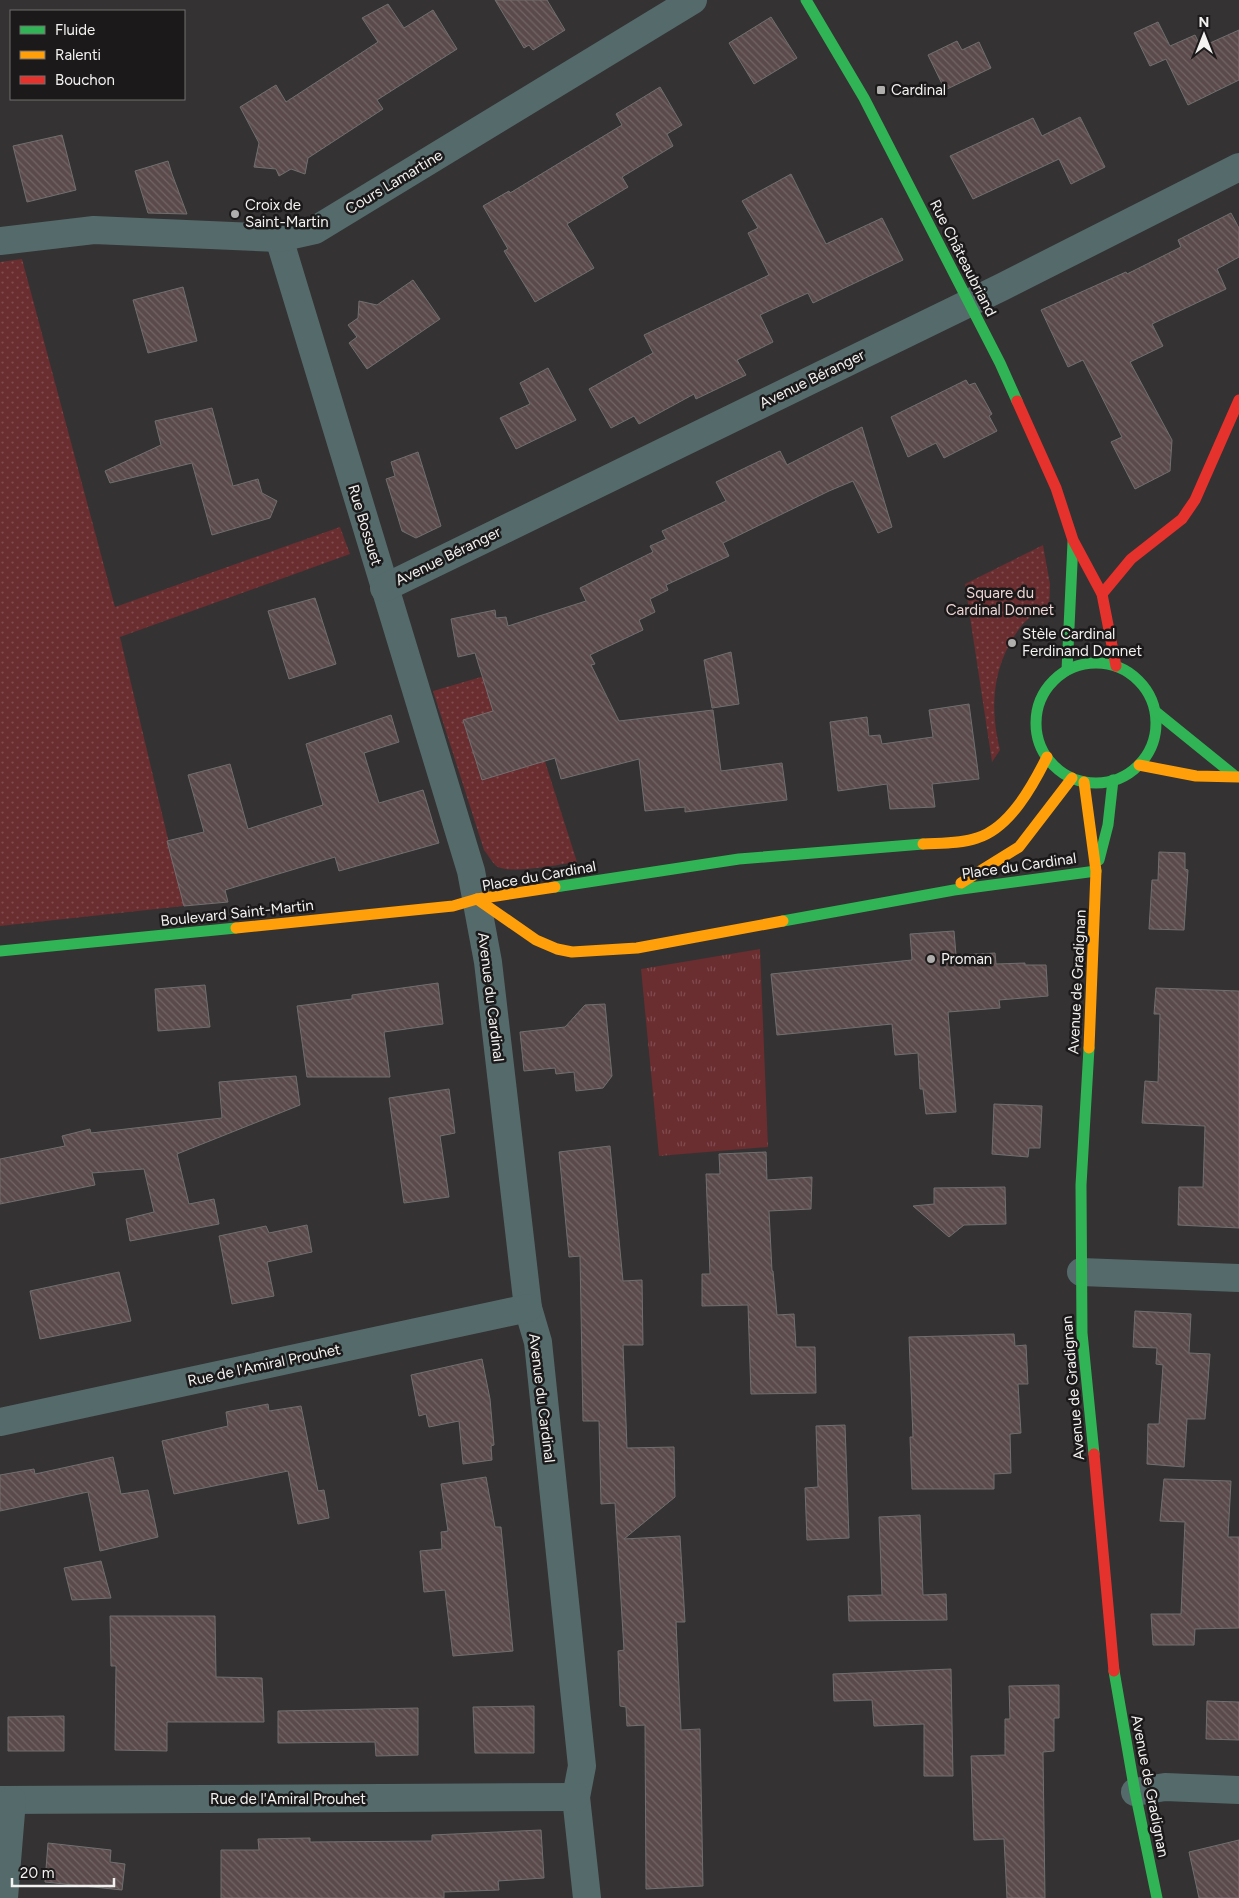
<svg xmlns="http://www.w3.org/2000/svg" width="1239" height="1898" viewBox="0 0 1239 1898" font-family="Figtree,sans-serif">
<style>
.grass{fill:url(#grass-tufts)}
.garden{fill:url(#garden-dots)}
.building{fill:url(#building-back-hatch);stroke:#706f6f}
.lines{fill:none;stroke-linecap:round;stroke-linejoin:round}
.street{stroke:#556a6b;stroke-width:28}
.fast{stroke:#30b455;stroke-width:11}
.slow{stroke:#ff9f0a;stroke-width:11}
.jam{stroke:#e5322d;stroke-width:11}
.poi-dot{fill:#b1aeae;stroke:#1b1919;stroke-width:2}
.labels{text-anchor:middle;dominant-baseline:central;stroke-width:5;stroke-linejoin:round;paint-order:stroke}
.poi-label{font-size:15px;fill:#f4f1f1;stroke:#1b1919;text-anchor:start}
.street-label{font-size:15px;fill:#f4f1f1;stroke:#1b1919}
.park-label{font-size:15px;fill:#eed5d5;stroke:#1b1919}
</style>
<defs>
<pattern id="grass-tufts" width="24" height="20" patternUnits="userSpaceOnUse" patternTransform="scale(1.25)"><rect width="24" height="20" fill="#6a2d30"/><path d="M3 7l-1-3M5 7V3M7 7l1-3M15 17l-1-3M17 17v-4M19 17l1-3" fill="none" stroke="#804c4e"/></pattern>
<pattern id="garden-dots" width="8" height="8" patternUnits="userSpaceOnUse" patternTransform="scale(1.25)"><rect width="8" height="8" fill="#6a2d30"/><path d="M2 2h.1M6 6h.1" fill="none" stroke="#804c4e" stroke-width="1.8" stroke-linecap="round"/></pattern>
<pattern id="building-back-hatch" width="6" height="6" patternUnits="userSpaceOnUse" patternTransform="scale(1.25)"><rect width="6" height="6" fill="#5b4a4b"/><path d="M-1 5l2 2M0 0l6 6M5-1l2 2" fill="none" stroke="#736565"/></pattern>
</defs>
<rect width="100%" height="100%" fill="#343232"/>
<!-- grass -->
<polygon class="grass" points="760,949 768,1147 659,1156 641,969"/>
<!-- garden -->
<g class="garden">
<polygon points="22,259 115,607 340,527 350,554 120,637 184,906 0,926 0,262"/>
<path d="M 1043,545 L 1050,584 L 1049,615 C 1044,615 1038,614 1034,616 C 1025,619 1020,628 1015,635 C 992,670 990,710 1000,750 L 992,762 L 965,584 Z"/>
<path d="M 515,667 L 577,862 C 561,864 509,875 496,866 C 492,862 488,855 484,850 L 433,691 Z"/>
</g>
<!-- building -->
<g class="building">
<polygon points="495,0 547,0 565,30 533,50 529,45 524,48"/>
<polygon points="388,4 404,28 433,10 457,49 377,100 383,109 308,158 305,174 291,169 279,176 276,169 254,167 259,143 240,107 276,85 286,102 378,42 362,18"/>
<polygon points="771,17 797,58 754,84 729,43"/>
<polygon points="1158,22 1170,46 1195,35 1201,47 1239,30 1239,80 1188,105 1166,59 1150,66 1134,33"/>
<polygon points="957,41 962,50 979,42 991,68 945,90 928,55"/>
<polygon points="660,87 682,125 667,134 673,146 622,177 628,187 567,224 594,268 535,302 504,251 508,249 483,206 509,191 510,193 622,125 616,114"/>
<polygon points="1080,117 1105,167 1071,184 1059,159 973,199 950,156 1033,118 1042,136"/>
<polygon points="62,135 76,190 27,202 13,146"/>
<polygon points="168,161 172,174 187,214 148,213 135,171"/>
<polygon points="791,174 826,244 882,218 903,260 813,303 808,293 760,315 773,342 737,360 746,375 696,399 694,394 639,424 634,416 611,428 589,389 653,353 644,335 769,275 748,233 758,228 742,201"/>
<polygon points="1231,213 1239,228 1239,257 1217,269 1226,289 1152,324 1163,346 1130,362 1172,440 1170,471 1135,489 1111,442 1122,437 1083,360 1068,367 1041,310 1126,272 1127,274 1181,247 1178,240"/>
<polygon points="413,280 440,319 367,369 349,343 357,337 348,325 358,318 359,301 377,305"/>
<polygon points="183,287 197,341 148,353 133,300"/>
<polygon points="548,368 576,420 516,449 500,418 530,404 520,383"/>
<polygon points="966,380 969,385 975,383 992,414 989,416 997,431 944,458 936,443 908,457 891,417"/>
<polygon points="212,408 233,486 258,479 262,493 277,501 270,518 212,535 192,463 110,483 105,471 161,445 155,421"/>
<polygon points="862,427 892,527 878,533 853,481 829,491 723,543 729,556 666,585 668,590 650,599 655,612 639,620 643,630 590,655 595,664 591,665 619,721 713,710 721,771 782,763 787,800 685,812 685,807 645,811 639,759 561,779 555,758 482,780 463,720 493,711 475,653 458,657 451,619 495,610 496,618 506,617 508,626 586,601 580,588 653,552 650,546 666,539 662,531 726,501 716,482 780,451 787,465"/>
<polygon points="418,452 441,526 416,538 402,531 386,479 395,476 391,462"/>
<polygon points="315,598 336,664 289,679 268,611"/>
<polygon points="731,652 739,704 712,708 704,660"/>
<polygon points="969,704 979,779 932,784 935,807 890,809 887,784 838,791 830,722 867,717 869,736 880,735 882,744 933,737 929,710"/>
<polygon points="391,715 399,742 364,753 379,803 423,790 439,843 339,871 335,857 225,890 228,902 184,906 167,841 204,832 188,775 230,764 248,829 323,805 306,744"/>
<polygon points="1159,852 1185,853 1185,869 1188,870 1184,930 1149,929 1152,880 1158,880"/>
<polygon points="954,931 956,955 995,953 996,964 1025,963 1025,965 1046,965 1048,996 999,1000 1000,1008 948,1012 956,1112 926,1114 923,1089 920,1089 918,1053 895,1055 892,1024 777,1035 771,974 912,960 910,934"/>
<polygon points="438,983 443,1024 384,1032 390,1077 307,1077 297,1006 352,999 352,995"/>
<polygon points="205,985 210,1027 158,1031 155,989"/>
<polygon points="1156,988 1239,991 1239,1228 1178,1225 1179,1187 1203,1187 1205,1126 1142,1123 1145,1081 1158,1082 1160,1014 1154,1014"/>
<polygon points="605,1004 612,1076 603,1088 576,1091 574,1072 556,1074 555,1068 524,1071 520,1032 565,1027 585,1005"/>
<polygon points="296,1076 300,1105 177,1154 189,1204 214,1199 219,1224 130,1241 126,1219 154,1212 144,1169 92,1173 95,1185 0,1204 0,1159 65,1146 62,1136 90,1129 91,1133 222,1118 219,1082"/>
<polygon points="449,1089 455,1133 440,1136 449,1197 404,1203 389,1098"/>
<polygon points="994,1104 1042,1106 1040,1148 1029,1148 1028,1157 992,1154"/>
<polygon points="610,1146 623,1281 642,1280 643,1345 623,1345 627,1448 674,1447 675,1497 624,1539 680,1536 685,1622 676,1622 681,1730 700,1729 703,1886 646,1889 645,1725 627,1726 626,1707 620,1706 618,1651 624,1650 615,1503 601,1504 599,1421 583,1421 580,1256 569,1257 559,1152"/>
<polygon points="766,1152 767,1180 812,1177 811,1209 769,1211 772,1271 773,1271 777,1315 794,1314 796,1347 815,1347 816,1393 751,1394 748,1305 702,1306 702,1274 710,1274 706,1174 720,1174 719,1154"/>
<polygon points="1005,1187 1006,1224 964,1225 949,1237 913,1206 934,1204 934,1188"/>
<polygon points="307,1225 312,1252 267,1262 274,1296 232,1304 219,1236 266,1226 269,1233"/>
<polygon points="119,1272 131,1321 40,1339 30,1291"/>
<polygon points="1135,1311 1191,1314 1189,1353 1210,1354 1205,1419 1187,1419 1184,1467 1147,1464 1148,1424 1159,1424 1163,1365 1156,1364 1157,1348 1133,1347"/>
<polygon points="1014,1334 1015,1346 1026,1345 1028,1384 1018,1384 1021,1433 1010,1434 1011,1473 994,1474 994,1489 912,1489 910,1437 913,1437 909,1337"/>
<polygon points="482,1359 490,1399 494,1445 491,1446 492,1460 463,1464 459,1421 429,1427 426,1414 419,1416 411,1375"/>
<polygon points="268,1404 269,1411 301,1406 318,1491 324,1490 329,1518 298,1524 288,1471 174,1494 162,1441 228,1426 226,1412"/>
<polygon points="845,1425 849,1538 807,1540 805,1488 818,1487 816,1426"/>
<polygon points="113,1457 121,1494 148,1490 158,1537 100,1551 88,1492 0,1511 0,1475 34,1469 35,1474"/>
<polygon points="486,1477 495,1527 501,1527 513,1651 453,1656 445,1590 424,1592 420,1551 442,1549 441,1532 448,1531 441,1484"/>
<polygon points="1164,1479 1231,1481 1228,1537 1239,1537 1239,1628 1195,1629 1194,1645 1153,1645 1151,1614 1181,1614 1185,1522 1160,1521"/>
<polygon points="920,1515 923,1595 946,1594 947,1620 849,1621 848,1596 882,1595 879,1517"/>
<polygon points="101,1561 111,1598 72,1600 64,1568"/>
<polygon points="110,1616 215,1616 216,1677 262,1678 264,1722 167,1722 167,1751 115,1750 116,1666 111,1666"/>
<polygon points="951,1669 953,1776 924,1776 924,1724 874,1726 872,1700 834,1701 833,1674"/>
<polygon points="1059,1685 1059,1718 1054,1718 1054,1751 1043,1752 1045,1898 1007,1898 1004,1839 974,1840 971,1756 1005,1755 1005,1719 1010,1719 1009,1686"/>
<polygon points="1207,1701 1239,1702 1239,1740 1206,1739"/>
<polygon points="534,1706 534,1753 475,1753 473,1707"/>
<polygon points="418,1708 418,1755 376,1756 375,1742 278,1743 278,1711"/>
<polygon points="64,1716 64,1751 8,1751 8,1717"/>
<polygon points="541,1830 544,1878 498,1881 499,1890 444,1892 444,1898 221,1898 221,1850 259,1850 258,1839 310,1838 310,1842 432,1841 432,1835"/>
<polygon points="1239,1840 1239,1898 1199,1898 1189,1852"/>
<polygon points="48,1843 111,1850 110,1862 125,1864 122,1890 45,1882"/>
</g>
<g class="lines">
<!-- street -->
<g class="street">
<polyline points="279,238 471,871 488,962 528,1308 538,1342 582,1766 576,1797 587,1898"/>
<polyline points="0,241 94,230 279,238 315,230 693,0"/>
<polyline points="384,588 1002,287 1239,167"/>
<polyline points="1081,1272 1239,1278"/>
<polyline points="0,1422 528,1308"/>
<polyline points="1135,1792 1165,1787 1239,1790"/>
<polyline points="0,1800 576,1797"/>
<polyline points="4,1898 12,1800"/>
</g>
<!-- fast -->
<g class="fast">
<polyline points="806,0 864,98 1000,363 1017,401"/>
<circle cx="1096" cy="723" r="60"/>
<polyline points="1067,670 1073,542"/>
<polyline points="1156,712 1235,776"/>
<polyline points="1099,860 1108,825 1113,780"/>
<polyline points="555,887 739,859 923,844"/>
<polyline points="783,921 954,890 1096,871"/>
<polyline points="0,951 236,928"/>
<polyline points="1089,1048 1081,1185 1082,1333 1094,1454"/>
<polyline points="1114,1671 1135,1792 1157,1898"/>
</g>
<!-- slow -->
<g class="slow">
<polyline points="1139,765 1196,776 1239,777"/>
<polyline points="1084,782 1096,871 1089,1048"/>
<path d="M 923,844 C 941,843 960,844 977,838 C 1010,828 1033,785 1047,757"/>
<polyline points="961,883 1019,847 1072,778"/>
<polyline points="477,899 536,940 557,949 572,952 637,948 783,921"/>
<polyline points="236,928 453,906 477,899 555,887"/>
</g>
<!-- jam -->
<g class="jam">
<polyline points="1017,401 1056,488 1073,540 1102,594 1116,666"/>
<polyline points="1102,594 1131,559 1182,519 1195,500 1239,400"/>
<polyline points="1094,1454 1114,1671"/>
</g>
</g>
<!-- markers -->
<g class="poi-dot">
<rect x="876" y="85" width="10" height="10" rx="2.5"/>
<circle cx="235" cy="214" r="5"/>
<circle cx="1012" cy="643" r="5"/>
<circle cx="931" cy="959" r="5"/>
</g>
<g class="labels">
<!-- poi labels -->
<g class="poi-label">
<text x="891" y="90">Cardinal</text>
<text x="245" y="205">Croix de<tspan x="245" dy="17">Saint-Martin</tspan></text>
<text x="1022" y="634">Stèle Cardinal<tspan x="1022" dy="17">Ferdinand Donnet</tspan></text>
<text x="941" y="959">Proman</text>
</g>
<!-- street labels -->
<g class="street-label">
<text transform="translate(394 182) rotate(-31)">Cours Lamartine</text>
<text transform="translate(963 258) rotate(63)">Rue Châteaubriand</text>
<text transform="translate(812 379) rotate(-26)">Avenue Béranger</text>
<text transform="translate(365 525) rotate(73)">Rue Bossuet</text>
<text transform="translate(448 556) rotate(-26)">Avenue Béranger</text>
<text transform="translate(1019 866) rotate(-8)">Place du Cardinal</text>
<text transform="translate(539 876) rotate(-10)">Place du Cardinal</text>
<text transform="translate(237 913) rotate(-6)">Boulevard Saint-Martin</text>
<text transform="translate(1077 982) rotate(-87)">Avenue de Gradignan</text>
<text transform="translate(491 997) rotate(83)">Avenue du Cardinal</text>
<text transform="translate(264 1365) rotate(-12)">Rue de l'Amiral Prouhet</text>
<text transform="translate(1073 1388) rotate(-95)">Avenue de Gradignan</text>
<text transform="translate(542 1398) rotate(83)">Avenue du Cardinal</text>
<text transform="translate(1150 1786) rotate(79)">Avenue de Gradignan</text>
<text x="288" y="1799">Rue de l'Amiral Prouhet</text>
</g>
<!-- park labels -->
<g class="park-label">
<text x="1000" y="593">Square du<tspan x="1000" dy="17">Cardinal Donnet</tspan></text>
</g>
</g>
<!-- legend -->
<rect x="10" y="10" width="175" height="90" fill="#1b1919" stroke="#726f6f"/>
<rect x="20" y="26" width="25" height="8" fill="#30b455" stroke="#726f6f"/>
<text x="55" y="35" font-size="15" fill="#f4f1f1">Fluide</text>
<rect x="20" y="51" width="25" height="8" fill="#ff9f0a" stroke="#726f6f"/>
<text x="55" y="60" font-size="15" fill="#f4f1f1">Ralenti</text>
<rect x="20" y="76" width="25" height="8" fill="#e5322d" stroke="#726f6f"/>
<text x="55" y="85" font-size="15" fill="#f4f1f1">Bouchon</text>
<!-- north arrow -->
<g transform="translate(1204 35)" stroke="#1b1919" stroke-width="4" paint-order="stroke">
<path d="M0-4L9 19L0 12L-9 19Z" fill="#f4f1f1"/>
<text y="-8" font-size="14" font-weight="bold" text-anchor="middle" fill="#f4f1f1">N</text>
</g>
<!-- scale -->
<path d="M12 1878v8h102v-8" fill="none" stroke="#f4f1f1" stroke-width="2.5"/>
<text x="20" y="1878" font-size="15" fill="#f4f1f1" stroke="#1b1919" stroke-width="4" paint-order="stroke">20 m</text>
</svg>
